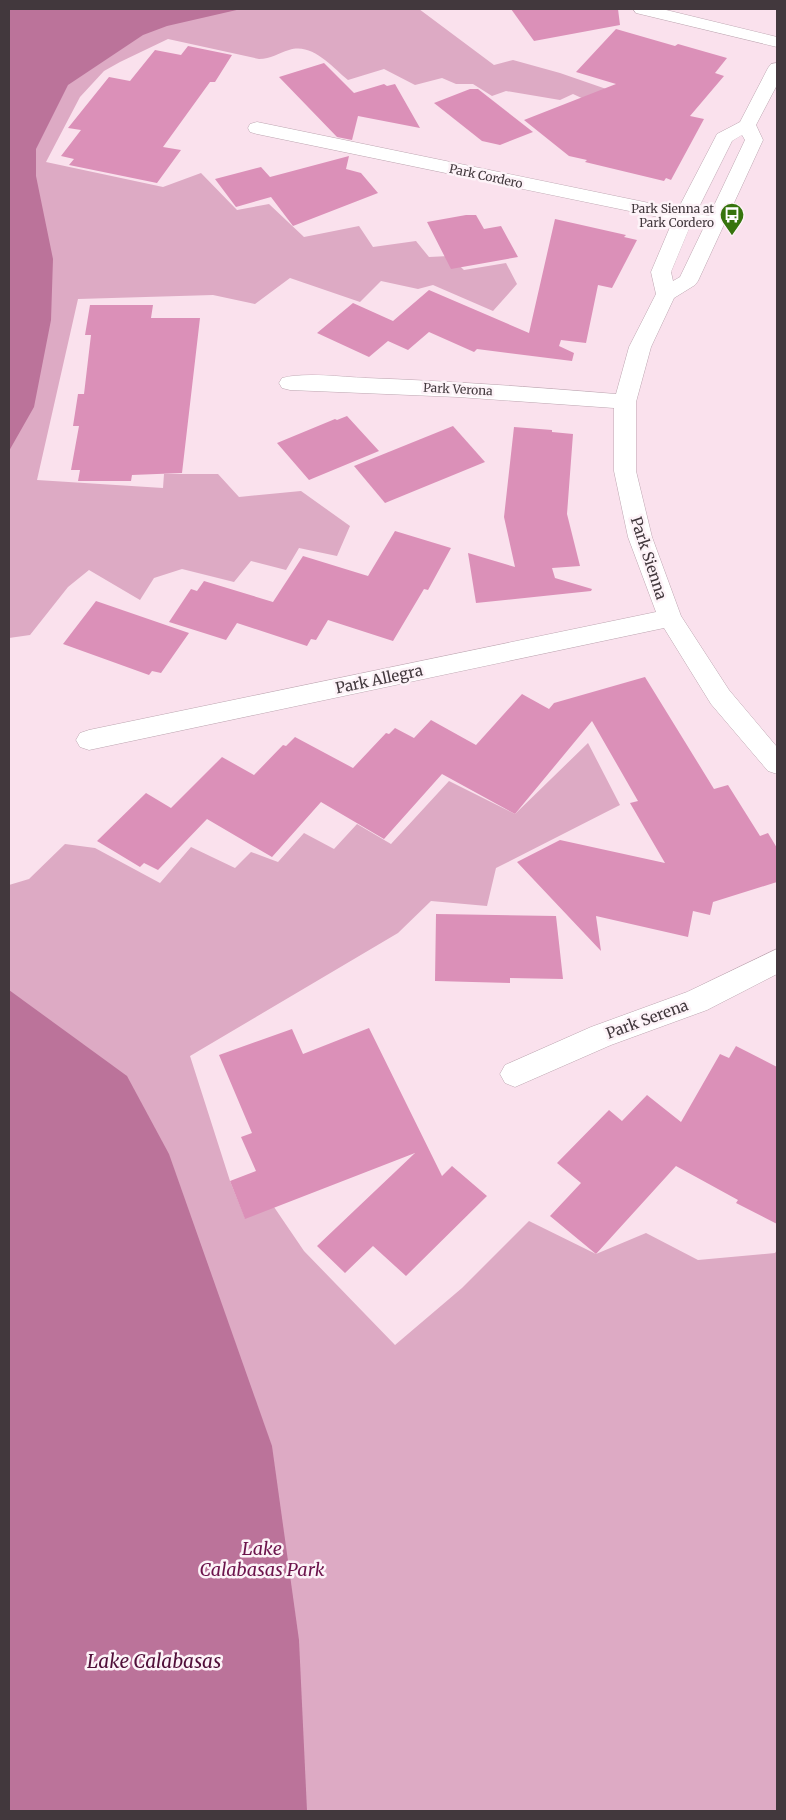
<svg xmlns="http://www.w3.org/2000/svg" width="786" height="1820" viewBox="0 0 786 1820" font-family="Merriweather,serif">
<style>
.green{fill:#ddaac4}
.water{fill:#bb739a}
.building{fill:#db90b8}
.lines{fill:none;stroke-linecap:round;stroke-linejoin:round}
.minor-casing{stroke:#bda6b1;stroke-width:1}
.minor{fill:#fff;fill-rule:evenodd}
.labels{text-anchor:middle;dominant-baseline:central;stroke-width:5;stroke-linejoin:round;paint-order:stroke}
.far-street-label{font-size:12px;fill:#42383d;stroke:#fdf3f8}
.far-poi-label{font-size:12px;fill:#42383d;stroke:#fdf3f8;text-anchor:end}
.street-label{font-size:15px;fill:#42383d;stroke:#fdf3f8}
.near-park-label{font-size:18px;font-style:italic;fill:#6c144c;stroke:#fdf3f8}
.near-water-label{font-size:19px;font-style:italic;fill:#510f39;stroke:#fdf3f8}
</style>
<rect width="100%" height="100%" fill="#fae1ed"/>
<!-- green -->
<g class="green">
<path d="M 9,9 L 419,9 L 494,65 L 513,60 L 560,73 L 641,101 L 586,100 L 573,94 L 560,100 L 506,91 L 492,96 L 473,84 L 456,84 L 442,78 L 415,85 L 384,69 L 348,80 C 332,67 312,42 289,50 C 278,53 271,59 259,59 L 168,39 L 120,62 L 104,71 L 80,97 L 46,162 L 163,187 L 201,173 L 237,210 L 269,204 L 304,237 L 359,226 L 373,247 L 416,241 L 429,257 L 449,256 L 464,270 L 506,263 L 517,284 L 493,311 L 433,285 L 418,289 L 381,281 L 360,302 L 290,278 L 255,304 L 213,295 L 78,299 L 37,480 L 163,488 L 164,474 L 218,474 L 239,497 L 301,491 L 350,526 L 337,556 L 299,548 L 286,570 L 251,561 L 234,582 L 182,569 L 154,578 L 140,600 L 89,570 L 68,587 L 30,635 L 9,638 Z"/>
<polygon points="588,743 620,805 496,868 487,906 431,901 398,933 190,1056 230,1181 245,1218 274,1207 304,1251 395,1345 462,1288 529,1221 596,1254 646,1233 698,1260 775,1253 777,1250 777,1811 9,1811 9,885 29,879 65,844 95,848 160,883 191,847 235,868 251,852 278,862 304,833 334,849 357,824 391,844 449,781 515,814"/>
</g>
<!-- water -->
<g class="water">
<polygon points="9,9 241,9 167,26 143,35 68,85 36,149 36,176 53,259 51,320 34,407 9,451"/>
<polygon points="9,990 127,1076 169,1154 272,1446 299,1640 307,1811 9,1811"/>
</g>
<!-- building -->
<g class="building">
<polygon points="511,9 618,9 620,25 534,41"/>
<polygon points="616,29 675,46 678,44 727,58 715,73 724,76 690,116 704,119 671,180 666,178 664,181 585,162 587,160 569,156 524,120 616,84 576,72"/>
<polygon points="188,46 232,55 215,82 210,82 163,147 181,150 157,183 69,165 74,159 61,156 81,130 68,128 109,77 130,81 155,50 181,55"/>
<polygon points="324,63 354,93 384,84 387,86 395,84 420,128 358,116 352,140 337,137 279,77"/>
<polygon points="470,89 478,89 533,132 500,145 482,141 434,103"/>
<polygon points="349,156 346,169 361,173 378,193 293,226 271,197 236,207 215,179 261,167 270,177"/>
<polygon points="466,215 476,215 484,229 501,226 518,257 451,269 427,222"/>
<polygon points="555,219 626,235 624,237 637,240 612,288 598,285 586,343 561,340 559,346 574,353 572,361 477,349 474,352 429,332 408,350 388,341 369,357 317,333 353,303 393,321 429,290 529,333"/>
<polygon points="90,305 153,305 151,318 200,318 182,473 132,475 131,481 78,481 80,470 71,470 79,426 73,426 78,394 84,394 91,335 85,335"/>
<polygon points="347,416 379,451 309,480 277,443 335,419 337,420"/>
<polygon points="453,426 485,462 385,503 354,466"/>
<polygon points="514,427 552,430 552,432 573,434 567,514 580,566 552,568 555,578 592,589 591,591 476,603 468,553 515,567 504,517"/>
<polygon points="395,531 451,548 428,590 424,589 393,641 328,620 316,640 311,639 307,646 237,623 226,640 169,622 191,589 197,591 204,581 273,602 303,556 368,576"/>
<polygon points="96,601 189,633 161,673 152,671 149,675 63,644"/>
<polygon points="645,677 714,789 728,785 760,836 768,833 777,848 777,882 713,902 710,915 693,911 688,937 596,916 601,951 517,862 560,840 665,863 630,803 638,801 592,721 515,814 442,774 384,839 321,802 272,857 207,819 158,870 144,863 140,867 97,841 146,793 171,808 222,757 254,775 283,745 286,746 295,737 353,768 386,733 389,734 395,728 414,738 431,720 476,745 522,694 549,709 554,703"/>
<polygon points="436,914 556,916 563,979 510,978 510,983 435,981"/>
<polygon points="369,1028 442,1176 452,1166 487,1196 406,1276 373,1246 345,1273 317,1246 415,1153 245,1219 230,1181 256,1171 241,1137 252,1133 219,1055 292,1029 303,1054"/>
<polygon points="736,1046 777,1067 777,1224 736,1203 738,1200 676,1166 596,1254 550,1216 581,1183 557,1163 609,1110 622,1121 647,1095 681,1122 720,1054 729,1058"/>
</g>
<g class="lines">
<defs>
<g id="minor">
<polygon points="633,9 662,9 777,37 777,47 636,13"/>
<path d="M 777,63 L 777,85 L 756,125 L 763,140 L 698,281 L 695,285 L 674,298 L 651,347 L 636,402 L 636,471 L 652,537 L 681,616 L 729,690 L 777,747 L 777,774 L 768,771 L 711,704 L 664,628 L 89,750 L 80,747 L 76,740 L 80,733 L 89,730 L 656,612 L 628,537 L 614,471 L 614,408 L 458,397 L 290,390 L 282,388 L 279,383 L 282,378 C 304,372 342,377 366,378 C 449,381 533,387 616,394 L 629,347 L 656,294 L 651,272 L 673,220 L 257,134 L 250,132 L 248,128 L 250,124 L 257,122 L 678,209 L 715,138 L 717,134 L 740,122 L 768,68 L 771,64 ZM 742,135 L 745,140 L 709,216 L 696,213 L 732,141 ZM 691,224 L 704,227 L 680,277 L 673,281 L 671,272 Z"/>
<polygon points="777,949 777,974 707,1010 611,1045 515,1087 505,1083 500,1074 505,1065 591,1027 687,992"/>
</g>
</defs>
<!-- minor casing -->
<use href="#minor" class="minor-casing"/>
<!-- minor -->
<use href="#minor" class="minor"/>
</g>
<!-- icons -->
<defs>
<symbol id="bus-pin" viewBox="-11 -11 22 30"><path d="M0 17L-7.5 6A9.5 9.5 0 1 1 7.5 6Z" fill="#36740d" stroke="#fdf3f8"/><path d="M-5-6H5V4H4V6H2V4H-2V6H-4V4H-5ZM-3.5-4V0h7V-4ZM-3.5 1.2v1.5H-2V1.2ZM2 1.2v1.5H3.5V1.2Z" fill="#fff"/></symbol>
</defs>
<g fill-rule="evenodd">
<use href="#bus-pin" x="718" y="201" width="28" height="38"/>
</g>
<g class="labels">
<!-- far-street labels -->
<g class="far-street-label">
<text transform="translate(486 176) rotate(12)">Park Cordero</text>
<text transform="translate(458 389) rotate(3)">Park Verona</text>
</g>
<!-- far-poi labels -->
<g class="far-poi-label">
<text x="714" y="208">Park Sienna at<tspan x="714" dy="14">Park Cordero</tspan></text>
</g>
<!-- street labels -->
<g class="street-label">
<text transform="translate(649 558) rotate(72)">Park Sienna</text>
<text transform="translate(379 679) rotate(-12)">Park Allegra</text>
<text transform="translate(647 1019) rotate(-20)">Park Serena</text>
</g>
<!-- near-park labels -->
<g class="near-park-label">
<text x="262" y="1548">Lake<tspan x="262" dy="21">Calabasas Park</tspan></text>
</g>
<!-- near-water labels -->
<g class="near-water-label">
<text x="154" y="1661">Lake Calabasas</text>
</g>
</g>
<!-- border -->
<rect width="786" height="1820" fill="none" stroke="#42383d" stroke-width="20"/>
</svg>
